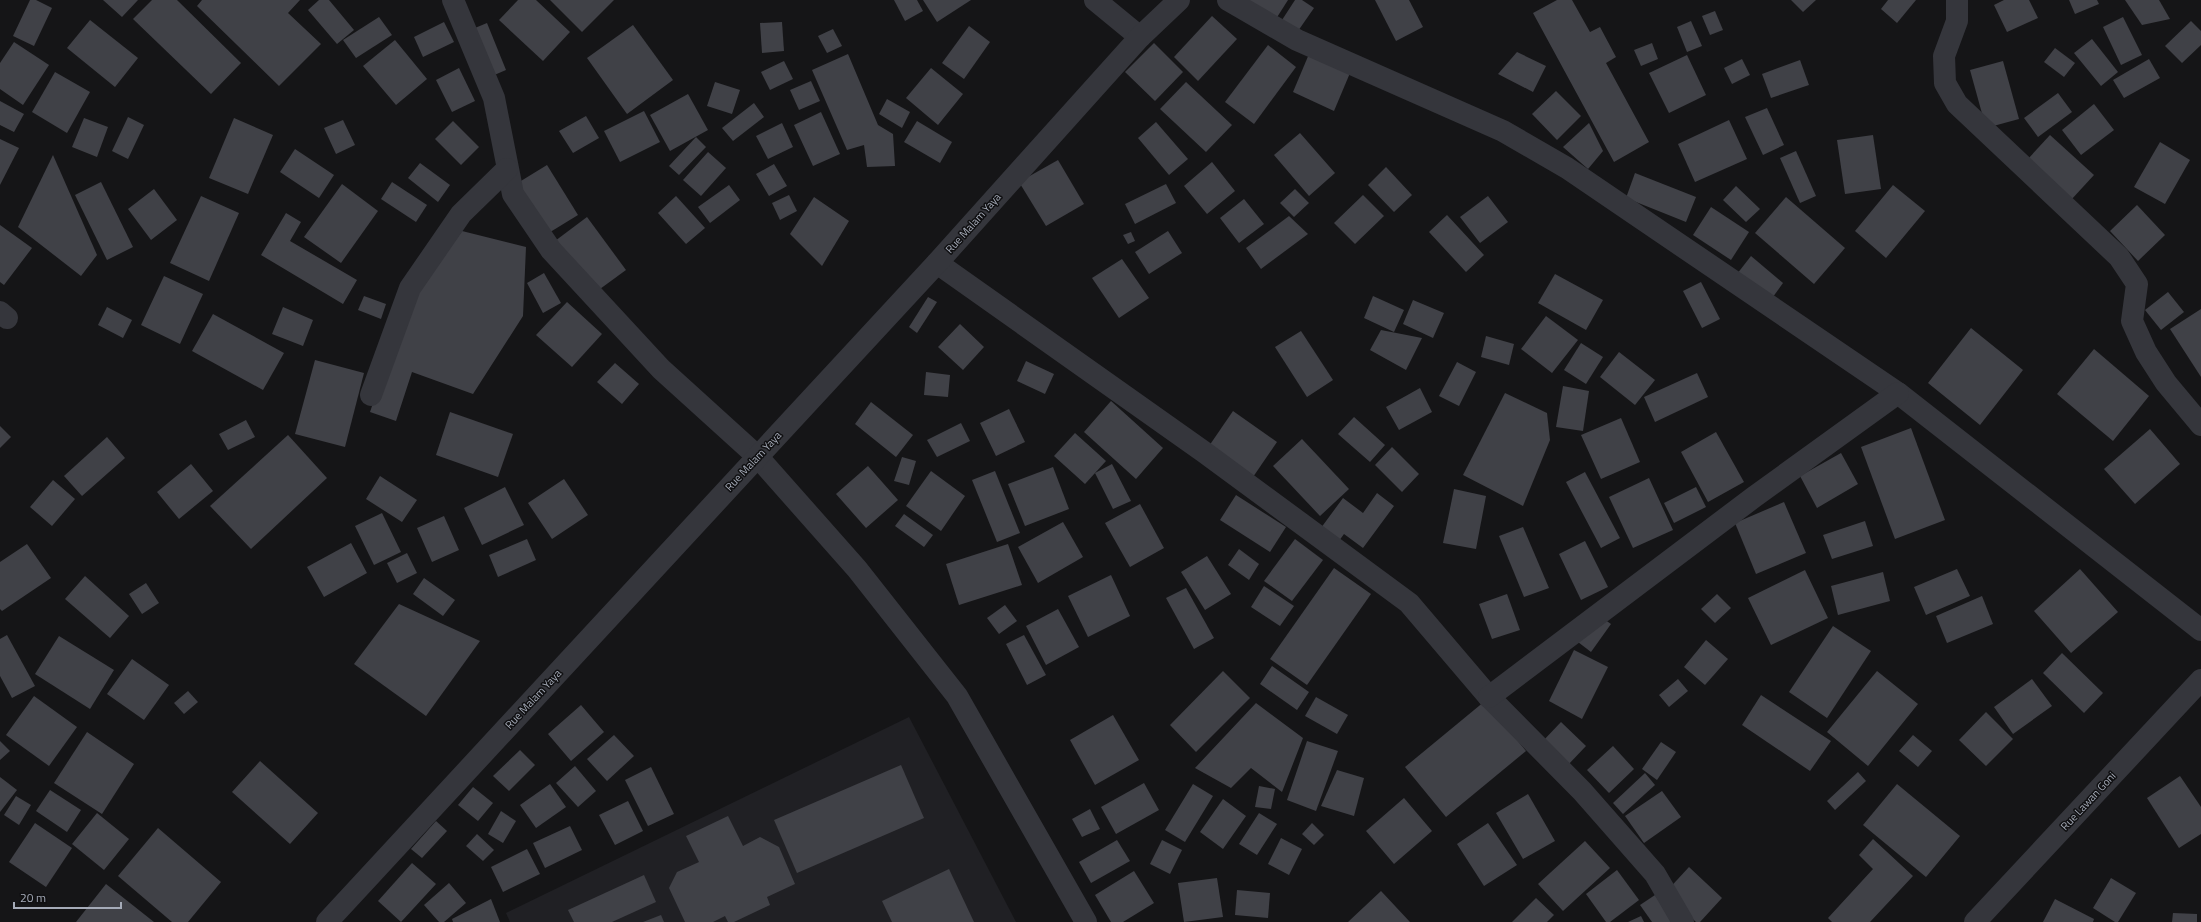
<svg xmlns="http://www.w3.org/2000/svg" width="2201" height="922" viewBox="0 0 2201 922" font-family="'Titillium Web',sans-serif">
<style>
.built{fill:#202024}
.building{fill:#404147}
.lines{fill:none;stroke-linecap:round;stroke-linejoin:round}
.street{stroke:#35363c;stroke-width:22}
.labels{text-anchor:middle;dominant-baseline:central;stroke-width:3;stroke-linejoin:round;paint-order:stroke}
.street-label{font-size:11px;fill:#a5abb8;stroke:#101012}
</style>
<rect width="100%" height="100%" fill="#151517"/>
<!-- built -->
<polygon class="built" points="909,717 1016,922 510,922 506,913"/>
<!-- building -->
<g class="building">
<polygon points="30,0 36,0 52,8 34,46 13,36"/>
<polygon points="103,0 138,0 122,17"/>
<polygon points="152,0 177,0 241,63 211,94 133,19"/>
<polygon points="202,0 300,0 288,13 321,44 279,86 197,6"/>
<polygon points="319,0 329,0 354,30 337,44 308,10"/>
<polygon points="518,0 536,0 570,32 543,61 499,20"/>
<polygon points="550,0 614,0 582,32"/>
<polygon points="894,0 917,0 923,11 905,21"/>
<polygon points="923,0 971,0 937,22"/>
<polygon points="1241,0 1288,0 1274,22"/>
<polygon points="1295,0 1302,0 1314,8 1298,31 1282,20"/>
<polygon points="1375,0 1409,0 1423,27 1396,41"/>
<polygon points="1557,0 1572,0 1590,32 1600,27 1616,57 1606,63 1649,142 1614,162 1533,13"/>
<polygon points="1791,0 1816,0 1803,12"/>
<polygon points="1888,0 1916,0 1897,23 1881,9"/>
<polygon points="2004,0 2029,0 2038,18 2007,32 1994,5"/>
<polygon points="2069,0 2097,0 2099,4 2075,14"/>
<polygon points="2125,0 2159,0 2170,19 2142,25"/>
<polygon points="1715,11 1723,30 1710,35 1702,16"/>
<polygon points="1212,16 1237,39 1198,81 1174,57"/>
<polygon points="379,17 392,35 356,58 343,40"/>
<polygon points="2123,17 2142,55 2121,65 2103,27"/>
<polygon points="90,20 138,58 115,87 67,48"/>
<polygon points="1691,21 1702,46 1687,52 1677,27"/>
<polygon points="2191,21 2201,31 2201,45 2182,63 2165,46"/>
<polygon points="444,22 454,42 423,57 414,37"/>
<polygon points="782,22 784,51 762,53 760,23"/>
<polygon points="487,23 506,70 478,82 458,35"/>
<polygon points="633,25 673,80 627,114 587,58"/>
<polygon points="969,26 990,42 964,79 942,63"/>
<polygon points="833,29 842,46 827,53 818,36"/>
<polygon points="2092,39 2118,72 2101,86 2074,53"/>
<polygon points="395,40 427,79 396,105 363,66"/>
<polygon points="14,42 49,65 23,105 0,89 0,63"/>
<polygon points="1154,43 1183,72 1155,101 1125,72"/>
<polygon points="1652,43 1658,59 1641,66 1634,50"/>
<polygon points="1268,45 1296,67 1254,124 1225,102"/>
<polygon points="2055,48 2075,63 2064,77 2044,62"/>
<polygon points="1517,52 1546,66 1533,92 1498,74"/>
<polygon points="848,54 878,125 893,134 895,166 867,167 864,145 847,150 812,70"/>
<polygon points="1309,54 1350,73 1334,111 1293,92"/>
<polygon points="1687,55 1706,95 1669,113 1649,73"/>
<polygon points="1742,59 1750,75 1732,84 1724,68"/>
<polygon points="2149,59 2160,78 2124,98 2113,80"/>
<polygon points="1800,60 1809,85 1771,98 1762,74"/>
<polygon points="784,61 793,79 770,90 761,72"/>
<polygon points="2003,61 2019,119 1986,128 1970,70"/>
<polygon points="459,68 475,101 452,112 436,80"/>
<polygon points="931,68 963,94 938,125 906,98"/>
<polygon points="55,72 90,92 67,133 32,112"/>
<polygon points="811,81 820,101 799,110 790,90"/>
<polygon points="715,82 740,90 732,114 707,106"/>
<polygon points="1186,82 1232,125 1206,152 1160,109"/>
<polygon points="1556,91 1581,116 1557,140 1532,114"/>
<polygon points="2058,93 2072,112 2038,137 2024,118"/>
<polygon points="688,94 708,130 670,151 650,115"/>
<polygon points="887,99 910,112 902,128 879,114"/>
<polygon points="0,101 24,114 14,132 0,125"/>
<polygon points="754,103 764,117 733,141 722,128"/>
<polygon points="2094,104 2114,130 2081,155 2062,130"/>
<polygon points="1767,108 1784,145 1763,155 1745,117"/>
<polygon points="644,111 660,142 620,162 604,131"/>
<polygon points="821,112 840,154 813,166 794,125"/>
<polygon points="586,116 599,138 573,153 559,131"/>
<polygon points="128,117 144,125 128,159 112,151"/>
<polygon points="84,118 108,127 97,157 72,147"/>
<polygon points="234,118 273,135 248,194 209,178"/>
<polygon points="343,120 355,145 336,154 324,128"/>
<polygon points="1729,120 1747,159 1695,182 1678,144"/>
<polygon points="453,121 479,147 461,165 435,139"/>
<polygon points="917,121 952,142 940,163 904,142"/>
<polygon points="1156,122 1188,159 1169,175 1138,138"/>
<polygon points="782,123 793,147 768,159 756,136"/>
<polygon points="1589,123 1603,151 1588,169 1563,147"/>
<polygon points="1300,133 1335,173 1309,196 1274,155"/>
<polygon points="1873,135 1881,189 1845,194 1837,140"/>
<polygon points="2050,135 2094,175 2071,200 2027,160"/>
<polygon points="696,137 706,147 679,175 669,166"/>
<polygon points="0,139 19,148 0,185"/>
<polygon points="2160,142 2190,160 2165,204 2134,187"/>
<polygon points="295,149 334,175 319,198 280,172"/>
<polygon points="1796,151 1816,196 1800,203 1780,158"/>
<polygon points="708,152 726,168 701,196 683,180"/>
<polygon points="53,155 97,255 81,276 18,227"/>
<polygon points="1058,160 1084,204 1046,226 1019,182"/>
<polygon points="1212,162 1235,191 1207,214 1184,186"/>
<polygon points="420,163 450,185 438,202 408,178"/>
<polygon points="774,164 787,186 769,196 756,174"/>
<polygon points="547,165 578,215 547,234 516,184"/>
<polygon points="1386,167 1412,195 1394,212 1368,185"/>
<polygon points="1635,173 1696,197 1686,222 1626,198"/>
<polygon points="101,182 133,247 107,260 75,195"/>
<polygon points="392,182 427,205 416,222 381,199"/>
<polygon points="342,184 378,211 341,263 304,237"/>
<polygon points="1166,184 1176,203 1135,224 1125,204"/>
<polygon points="729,185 740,200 710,223 698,207"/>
<polygon points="1893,185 1925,211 1886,258 1855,231"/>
<polygon points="1736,186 1760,209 1746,222 1723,200"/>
<polygon points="154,189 177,220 151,240 128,209"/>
<polygon points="1295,189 1309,203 1294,217 1280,203"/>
<polygon points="789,195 797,211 780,220 772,203"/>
<polygon points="1363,195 1384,216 1355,244 1334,223"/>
<polygon points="201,196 239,213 209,281 170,263"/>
<polygon points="676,196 705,228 686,244 658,213"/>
<polygon points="1488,196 1508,222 1480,243 1460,217"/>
<polygon points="814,197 849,221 822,266 790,234"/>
<polygon points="1786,197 1845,248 1814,284 1755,233"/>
<polygon points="1244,199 1264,224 1239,243 1220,218"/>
<polygon points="2137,205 2165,235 2138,261 2110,231"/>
<polygon points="1711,207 1749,232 1731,260 1693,235"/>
<polygon points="286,213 301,222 290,241 357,280 343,304 261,255"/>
<polygon points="1447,215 1484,255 1466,272 1429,232"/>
<polygon points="1289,216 1308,234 1261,269 1246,248"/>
<polygon points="587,217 626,270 589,297 551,244"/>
<polygon points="0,225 32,248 4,285 0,282"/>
<polygon points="462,231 526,247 523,316 473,394 412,372 396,421 370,412 405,308"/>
<polygon points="1168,231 1182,253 1149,274 1135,252"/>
<polygon points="1131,232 1135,241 1128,244 1123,235"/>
<polygon points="1751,256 1783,283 1770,301 1737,274"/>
<polygon points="1122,259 1149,298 1119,318 1092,278"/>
<polygon points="544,273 561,303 543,313 527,283"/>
<polygon points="1555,274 1603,300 1586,330 1538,303"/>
<polygon points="164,276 203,294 180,344 141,325"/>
<polygon points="1701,282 1720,319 1702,328 1683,291"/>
<polygon points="2168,292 2184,312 2161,330 2145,310"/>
<polygon points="364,296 386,304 381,319 358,310"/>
<polygon points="1373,296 1404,310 1394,332 1364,318"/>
<polygon points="928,297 937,302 917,333 909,327"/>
<polygon points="1413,300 1444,313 1433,338 1403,324"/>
<polygon points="567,302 602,334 572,367 536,335"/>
<polygon points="107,307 132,320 123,338 98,325"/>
<polygon points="283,307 313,320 303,346 272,334"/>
<polygon points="2201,309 2201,377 2170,329"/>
<polygon points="213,314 284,353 263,390 192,351"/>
<polygon points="1546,316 1578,340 1552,373 1521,349"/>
<polygon points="960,324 984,347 963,370 938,347"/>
<polygon points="1971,328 2023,370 1980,425 1928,383"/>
<polygon points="1381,330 1422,338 1406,370 1370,350"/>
<polygon points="1301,331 1333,380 1307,397 1275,347"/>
<polygon points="1486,336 1514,344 1509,365 1481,357"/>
<polygon points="1581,343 1603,357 1586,384 1564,370"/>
<polygon points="2094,349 2149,396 2113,441 2057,394"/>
<polygon points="1619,352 1655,380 1635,405 1600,377"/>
<polygon points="315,360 364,373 345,447 295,434"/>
<polygon points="1026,361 1054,374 1045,394 1017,381"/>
<polygon points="1457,362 1476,372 1459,406 1439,396"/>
<polygon points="615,363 639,384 622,404 597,382"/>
<polygon points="926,372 950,375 948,397 924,395"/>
<polygon points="1697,373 1708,397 1655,422 1644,397"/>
<polygon points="1563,386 1589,391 1583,431 1556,427"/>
<polygon points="1420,388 1432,412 1399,430 1386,407"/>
<polygon points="1505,393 1547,413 1550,440 1523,506 1463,475"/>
<polygon points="1111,401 1163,448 1136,479 1084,432"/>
<polygon points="871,402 913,435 896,457 855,424"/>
<polygon points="1009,409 1025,442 996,456 980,423"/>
<polygon points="1233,411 1277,442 1253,477 1209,446"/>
<polygon points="450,412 513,434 498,477 436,455"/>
<polygon points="1354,417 1385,445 1370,462 1338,434"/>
<polygon points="1621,418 1640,462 1601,479 1581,435"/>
<polygon points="246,420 255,437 228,450 219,434"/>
<polygon points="961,423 970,441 937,457 927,440"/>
<polygon points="0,426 11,437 0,448"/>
<polygon points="1911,428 1945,520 1895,539 1861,447"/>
<polygon points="2150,429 2180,464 2135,504 2104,469"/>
<polygon points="1716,432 1744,482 1708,502 1681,452"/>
<polygon points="1075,433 1106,461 1085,484 1054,456"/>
<polygon points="288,435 327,478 251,549 210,506"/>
<polygon points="107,437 125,458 82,496 64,476"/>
<polygon points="1302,439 1349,489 1320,516 1273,466"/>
<polygon points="1392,447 1419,474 1402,492 1375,465"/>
<polygon points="1841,453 1858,484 1817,508 1800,476"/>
<polygon points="902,457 916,461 909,485 894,481"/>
<polygon points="191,464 213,491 179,519 157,492"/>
<polygon points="1112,464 1131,501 1113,509 1095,473"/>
<polygon points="868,466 898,500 866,528 836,494"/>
<polygon points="1053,467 1069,509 1025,526 1008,484"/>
<polygon points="931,471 965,496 941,531 906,506"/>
<polygon points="995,471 1020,533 997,542 972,480"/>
<polygon points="1585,472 1620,538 1601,548 1566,482"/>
<polygon points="380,476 417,500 402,522 366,499"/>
<polygon points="1649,478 1673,530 1633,548 1609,497"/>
<polygon points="564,479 588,515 552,539 528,503"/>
<polygon points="53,480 75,499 52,526 30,507"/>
<polygon points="505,487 524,525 482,545 464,508"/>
<polygon points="1696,487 1706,507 1674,523 1664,503"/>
<polygon points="1454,489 1486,496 1476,549 1443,543"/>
<polygon points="1377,493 1394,506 1363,548 1344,534 1336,545 1318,532 1343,498 1363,513"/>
<polygon points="1236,495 1286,527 1270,552 1220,520"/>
<polygon points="1784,502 1806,553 1756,574 1735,523"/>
<polygon points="1140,504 1164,548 1130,567 1105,523"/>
<polygon points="382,513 401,552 374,565 355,526"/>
<polygon points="904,514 933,535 924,547 895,526"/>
<polygon points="444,516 459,550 432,562 417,528"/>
<polygon points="1865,521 1873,546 1832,559 1823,535"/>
<polygon points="1063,522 1083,557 1038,583 1018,547"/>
<polygon points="1523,527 1549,588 1524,597 1499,536"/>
<polygon points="527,539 536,560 498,577 489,555"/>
<polygon points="1295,539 1323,560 1292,601 1264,581"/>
<polygon points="1585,541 1608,587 1581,600 1559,554"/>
<polygon points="351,543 367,573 324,597 307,567"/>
<polygon points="27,544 51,578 2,611 0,609 0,562"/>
<polygon points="1008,544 1022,585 959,605 946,564"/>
<polygon points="1239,549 1259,564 1249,580 1228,565"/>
<polygon points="407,553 417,573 397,583 387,563"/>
<polygon points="1207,556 1231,594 1205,610 1181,572"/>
<polygon points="1334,568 1371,594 1307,685 1270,659"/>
<polygon points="1957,569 1970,596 1926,615 1914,587"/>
<polygon points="2080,569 2118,612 2071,653 2034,611"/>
<polygon points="1805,570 1828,618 1771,645 1748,598"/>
<polygon points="1883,572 1890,601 1838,615 1831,586"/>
<polygon points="1111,575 1130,616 1088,637 1068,596"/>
<polygon points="85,576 129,616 110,638 65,599"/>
<polygon points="424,578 455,600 443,616 413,594"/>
<polygon points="146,583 159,603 142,614 129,594"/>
<polygon points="1264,586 1294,606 1280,626 1251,607"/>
<polygon points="1186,588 1214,638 1194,649 1166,598"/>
<polygon points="1507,594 1520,630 1492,639 1479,604"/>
<polygon points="1717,594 1731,608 1715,623 1701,609"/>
<polygon points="1982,596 1993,624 1947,643 1936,616"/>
<polygon points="399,604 480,641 426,716 354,664"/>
<polygon points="1005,605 1017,621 999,634 987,618"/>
<polygon points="1058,609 1079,647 1046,665 1026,626"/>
<polygon points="1598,615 1611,624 1591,652 1578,642"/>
<polygon points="1833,626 1871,651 1827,718 1789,692"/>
<polygon points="7,635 35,686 12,698 0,676 0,639"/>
<polygon points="1024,635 1046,675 1027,685 1006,644"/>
<polygon points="59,636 114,670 90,709 35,674"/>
<polygon points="1706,640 1728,659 1705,685 1684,667"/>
<polygon points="1574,650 1608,667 1582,719 1549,701"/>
<polygon points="2062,653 2103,693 2084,713 2043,673"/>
<polygon points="132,659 169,685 144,720 107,694"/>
<polygon points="1272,666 1309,692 1297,710 1260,684"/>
<polygon points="1223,671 1250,698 1196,752 1170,725"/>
<polygon points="1877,671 1918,704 1868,766 1827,732"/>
<polygon points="1678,679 1688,691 1669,707 1659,695"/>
<polygon points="2032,679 2052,706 2013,734 1994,707"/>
<polygon points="188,691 198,702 184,714 174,703"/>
<polygon points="1761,695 1831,741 1810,771 1742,725"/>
<polygon points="34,696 77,727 49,766 6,735"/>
<polygon points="1316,697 1348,715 1337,734 1305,716"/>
<polygon points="1485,701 1526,751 1446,817 1405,767"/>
<polygon points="1256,703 1303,738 1282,792 1251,768 1231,788 1195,768"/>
<polygon points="581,705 604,732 571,761 548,734"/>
<polygon points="1986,712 2013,739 1986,766 1959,740"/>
<polygon points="1113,715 1139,760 1095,785 1070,740"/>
<polygon points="1561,722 1586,746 1567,766 1542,742"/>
<polygon points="87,732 134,764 102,814 54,783"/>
<polygon points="614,735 634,756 607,781 587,759"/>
<polygon points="1913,735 1932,751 1918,767 1899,751"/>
<polygon points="0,741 10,751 0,760"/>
<polygon points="1307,741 1338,751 1316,811 1287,800"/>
<polygon points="1661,742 1676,752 1657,780 1642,769"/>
<polygon points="1613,746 1634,769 1609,793 1587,770"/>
<polygon points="520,750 535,765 509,791 493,776"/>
<polygon points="260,761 318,813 290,844 232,792"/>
<polygon points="901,765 924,818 797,873 774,820"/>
<polygon points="575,766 596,791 578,807 556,783"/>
<polygon points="651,767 674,814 648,826 625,780"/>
<polygon points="1337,770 1364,778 1354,816 1321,806"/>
<polygon points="1858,772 1866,781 1835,810 1827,801"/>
<polygon points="1645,773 1655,785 1623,814 1613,803"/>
<polygon points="2180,776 2201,807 2201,834 2179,848 2147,798"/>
<polygon points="0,777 17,790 0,812"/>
<polygon points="1144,783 1159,810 1116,834 1101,807"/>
<polygon points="550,784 566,807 536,828 520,805"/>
<polygon points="1193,784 1213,796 1185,842 1165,830"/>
<polygon points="1897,784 1960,836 1926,877 1863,825"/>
<polygon points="1259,786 1275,789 1271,809 1255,807"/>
<polygon points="473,787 493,803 478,821 458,805"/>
<polygon points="50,790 81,810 67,832 36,811"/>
<polygon points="1662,791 1681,817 1644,843 1625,816"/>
<polygon points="1528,794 1555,841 1523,859 1496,813"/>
<polygon points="16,796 31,805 19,825 4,815"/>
<polygon points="1404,798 1432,831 1394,864 1366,831"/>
<polygon points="1223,799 1246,816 1223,849 1200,832"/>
<polygon points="628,801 643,831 615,845 599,815"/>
<polygon points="1090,809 1100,829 1082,837 1072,819"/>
<polygon points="501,811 516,821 503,843 488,834"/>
<polygon points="97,813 129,839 104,870 72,844"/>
<polygon points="1259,813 1277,824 1257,855 1239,844"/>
<polygon points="728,816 743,846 760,837 779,847 795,884 767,897 770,905 734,922 728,922 725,916 713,922 685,922 669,888 677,872 699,862 686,836"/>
<polygon points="436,821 447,831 422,858 411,849"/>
<polygon points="35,823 72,848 46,887 9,862"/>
<polygon points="1312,823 1324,835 1314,845 1302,834"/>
<polygon points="1488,823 1517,865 1484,886 1457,844"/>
<polygon points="570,826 582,850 545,868 533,843"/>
<polygon points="158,828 221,882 188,922 172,922 118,876"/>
<polygon points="477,834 494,850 483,861 466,846"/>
<polygon points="1281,838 1302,849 1289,875 1268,864"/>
<polygon points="1873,839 1913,876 1870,922 1832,922 1828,918 1873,869 1859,855"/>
<polygon points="1117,840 1130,861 1091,883 1079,862"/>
<polygon points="1162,840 1182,850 1170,874 1150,864"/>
<polygon points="1585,841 1610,868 1563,911 1538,884"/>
<polygon points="527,849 540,874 503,892 491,867"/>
<polygon points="412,863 436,884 401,922 378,901"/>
<polygon points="1689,867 1722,898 1700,922 1696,922 1665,893"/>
<polygon points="949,869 974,922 892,922 882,901"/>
<polygon points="1617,870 1639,900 1610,922 1606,922 1586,894"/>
<polygon points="1134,871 1154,903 1123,922 1111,922 1095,895"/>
<polygon points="644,875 656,902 612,922 574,922 568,910"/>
<polygon points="1217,878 1223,917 1184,922 1178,883"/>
<polygon points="2111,878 2136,893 2118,922 2115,922 2093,908"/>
<polygon points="449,883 466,903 444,922 439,922 424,905"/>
<polygon points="106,884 154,922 76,922"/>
<polygon points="1237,890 1270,893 1268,918 1235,915"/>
<polygon points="1381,891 1410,922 1348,922"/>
<polygon points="1655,895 1672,921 1670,922 1652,922 1640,905"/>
<polygon points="1536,898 1554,915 1547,922 1512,922"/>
<polygon points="491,899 500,922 453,922 452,919"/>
<polygon points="2055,899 2094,919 2093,922 2043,922"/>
<polygon points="2173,913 2197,914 2197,922 2172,922"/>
<polygon points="661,915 664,922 643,922"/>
<polygon points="1641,916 1644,922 1628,922"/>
</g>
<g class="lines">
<!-- street -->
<g class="street">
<polyline points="453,0 494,98 513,194 551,250 661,369 757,456 857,569 957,696 1086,922"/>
<polyline points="1095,0 1140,37"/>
<polyline points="1228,0 1297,40 1503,131 1567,168 1898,393 2201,630"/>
<polyline points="1957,0 1957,21 1944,56 1945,83 1957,104 2119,257 2137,284 2132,321 2146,352 2166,383 2201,425"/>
<polyline points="937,263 1204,452 1409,603 1489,697 1582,791 1655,874 1683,922"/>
<polyline points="0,312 7,318"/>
<polyline points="371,395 410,288 461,214 507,169"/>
<polyline points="1489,697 1754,497 1898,393"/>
<polyline points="327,922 937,263 1140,37 1179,0"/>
<polyline points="1975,922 2201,680"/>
</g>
</g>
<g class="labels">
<!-- street labels -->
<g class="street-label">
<text transform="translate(973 223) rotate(-48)">Rue Malam Yaya</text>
<text transform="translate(753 461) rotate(-47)">Rue Malam Yaya</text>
<text transform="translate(533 699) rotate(-47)">Rue Malam Yaya</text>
<text transform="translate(2088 801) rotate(-47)">Rue Lawan Goni</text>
</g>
</g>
<!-- scale -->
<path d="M14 902v6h107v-6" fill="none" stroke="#a5abb8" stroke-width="2"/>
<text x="20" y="902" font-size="12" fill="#a5abb8" stroke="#101012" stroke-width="3" paint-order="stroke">20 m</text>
</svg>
